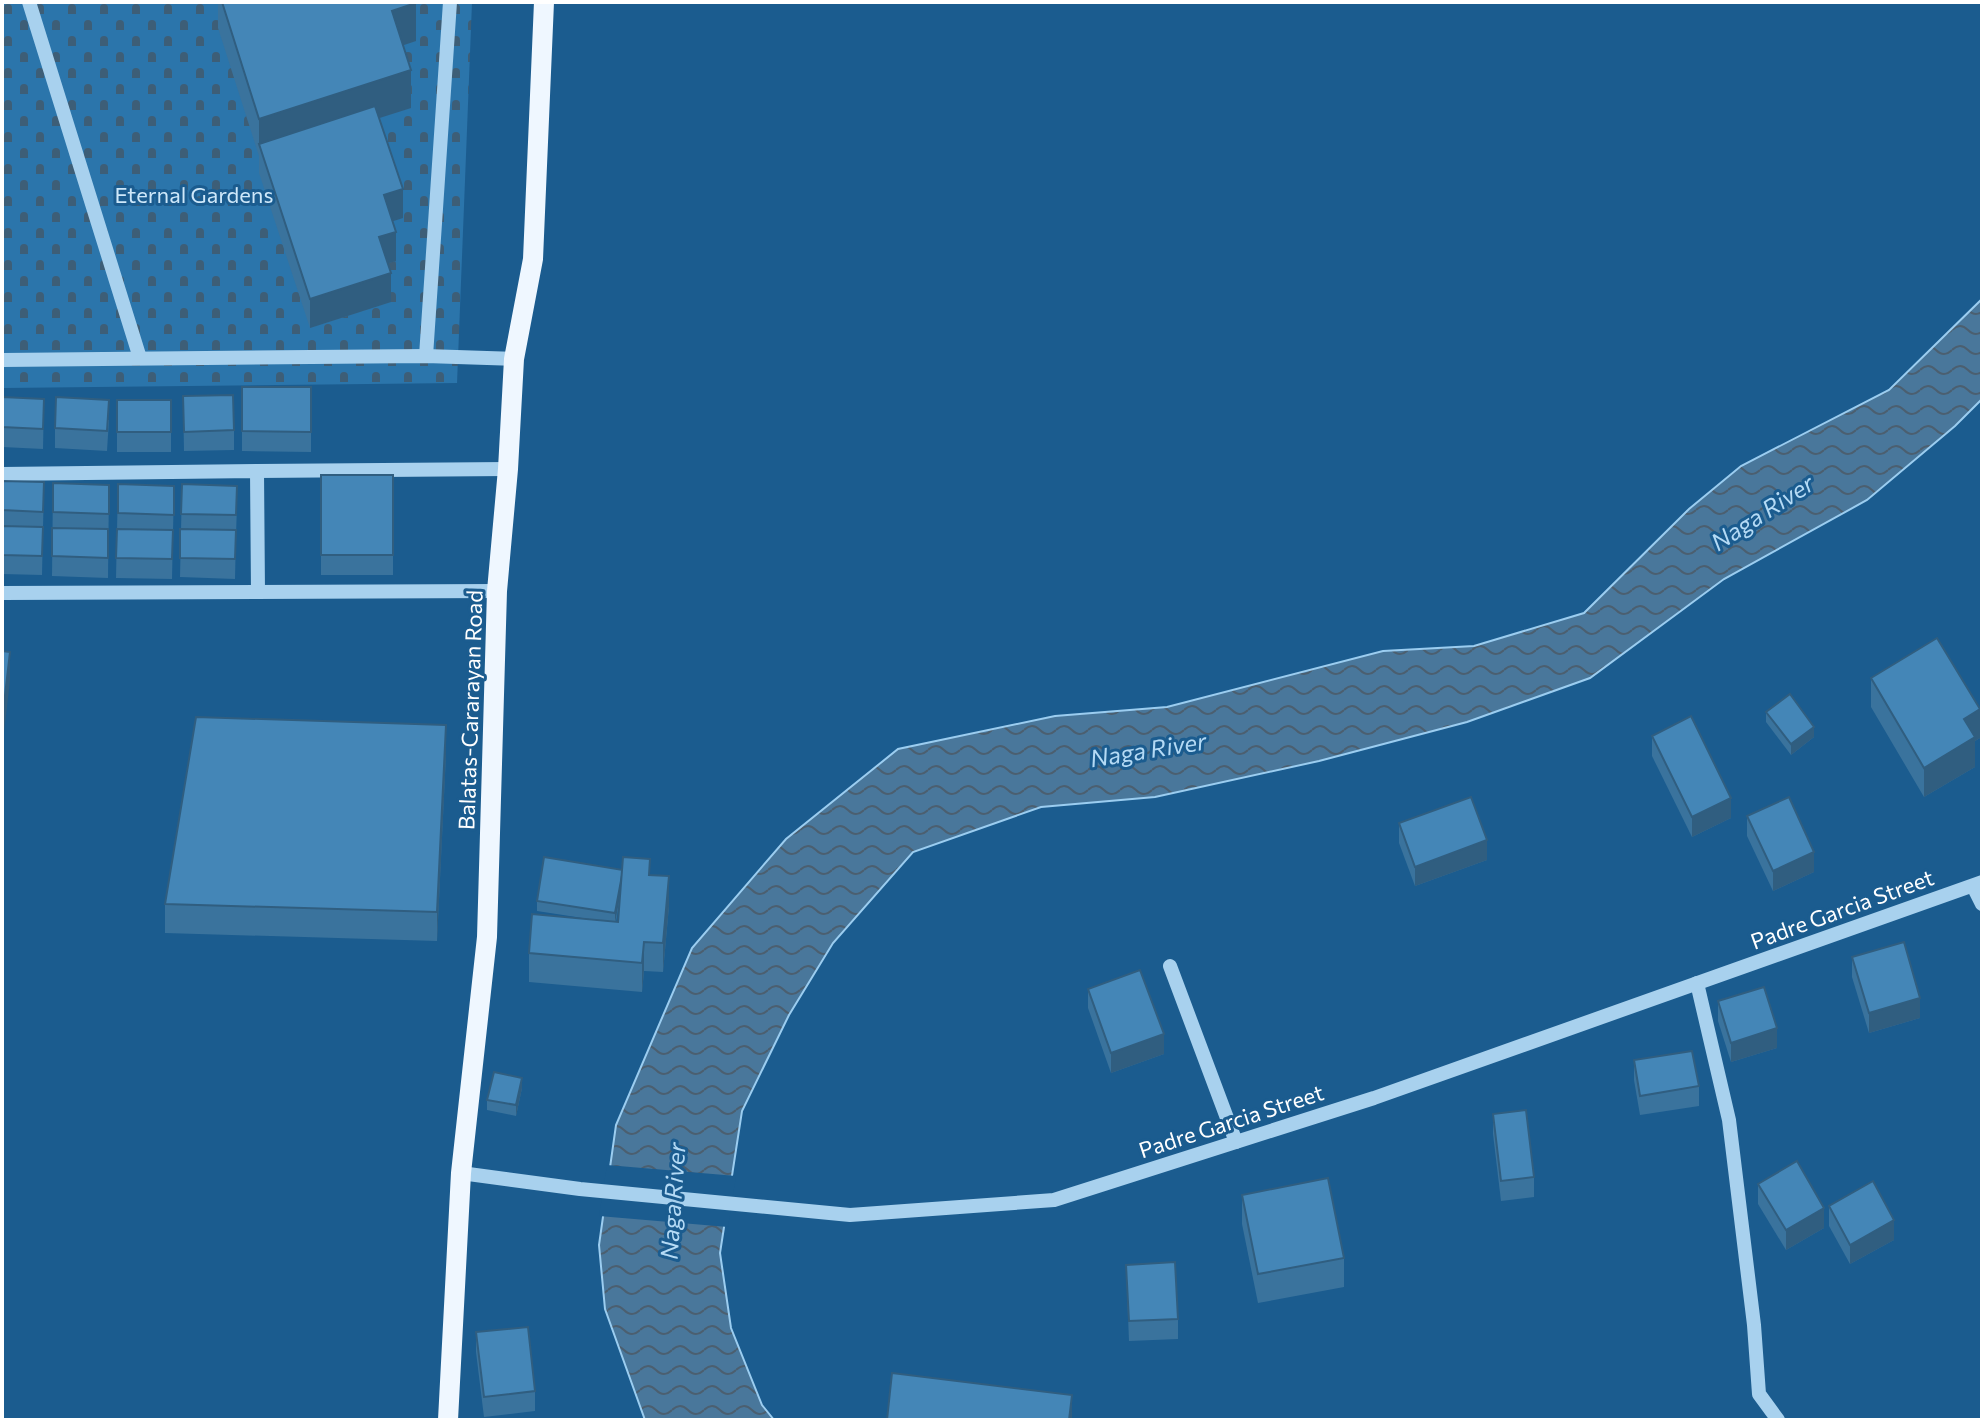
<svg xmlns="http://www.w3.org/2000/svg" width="1984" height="1422" viewBox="0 0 1984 1422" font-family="Commissioner,sans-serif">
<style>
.cemetery{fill:url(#cemetery-stones)}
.water{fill:url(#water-waves);stroke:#9bcdf0;stroke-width:2}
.pier{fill:#1b5c8f}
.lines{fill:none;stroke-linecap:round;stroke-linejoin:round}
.minor{stroke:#a8d1ee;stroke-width:14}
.major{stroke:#eff7ff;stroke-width:20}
.wall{fill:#3a739d;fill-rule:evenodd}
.shaded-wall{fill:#305e80}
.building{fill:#4486b7;stroke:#305e80;stroke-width:2}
.labels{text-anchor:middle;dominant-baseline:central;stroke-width:6;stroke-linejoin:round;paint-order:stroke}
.park-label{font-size:22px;fill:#cee8fa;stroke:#1b5c8f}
.street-label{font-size:22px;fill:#fff;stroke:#1b5c8f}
.water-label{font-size:24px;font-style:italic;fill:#b4daf5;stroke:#1b5c8f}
</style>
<defs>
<pattern id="cemetery-stones" width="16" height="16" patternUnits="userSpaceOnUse" patternTransform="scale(2)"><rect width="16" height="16" fill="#2b75ab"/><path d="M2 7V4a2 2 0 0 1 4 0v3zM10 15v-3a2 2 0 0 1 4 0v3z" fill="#3d5e77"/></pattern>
<pattern id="water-waves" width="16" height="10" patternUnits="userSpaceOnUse" patternTransform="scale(2)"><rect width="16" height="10" fill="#49779b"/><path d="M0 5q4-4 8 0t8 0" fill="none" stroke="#4b5f70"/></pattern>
</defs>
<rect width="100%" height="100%" fill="#1b5c8f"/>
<!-- cemetery -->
<polygon class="cemetery" points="2,2 472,2 457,383 2,388"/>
<!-- water -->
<polygon class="water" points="1982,299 1982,399 1955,426 1867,500 1724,579 1590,678 1467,722 1319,761 1155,797 1041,807 913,852 833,943 789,1015 742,1111 720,1253 731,1328 762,1405 774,1420 645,1420 605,1309 599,1245 616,1125 692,948 786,839 898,749 1055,716 1167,707 1383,651 1474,646 1584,613 1689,509 1741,466 1889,390"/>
<!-- pier -->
<polygon class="pier" points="607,1165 736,1176 728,1227 599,1216"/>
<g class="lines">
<!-- minor -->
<g class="minor">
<polyline points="29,2 140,358"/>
<polyline points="426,356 450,2"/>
<polyline points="2,360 426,356 514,359"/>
<polyline points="257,471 508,469"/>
<polyline points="2,474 257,471 258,592"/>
<polyline points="2,593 497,591"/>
<polyline points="1973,886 1982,904"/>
<polyline points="1170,966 1236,1142"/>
<polyline points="1697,983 1729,1120 1754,1325 1759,1394 1778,1420"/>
<polyline points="461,1173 580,1189 850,1215 1054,1200 1374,1098 1982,882"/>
</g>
<!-- major -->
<polyline class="major" points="448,1420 461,1173 487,937 497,591 508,469 514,359 533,259 544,2"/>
</g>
<!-- wall -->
<g class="wall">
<polygon points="218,2 415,2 416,41 403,45 411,108 379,118 403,218 392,221 396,261 388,263 391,302 310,328 259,173 259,156 218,28"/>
<polygon points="242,387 311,387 311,452 242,451"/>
<polygon points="183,396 234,430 234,450 184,451"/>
<polygon points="2,397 44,399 43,449 2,447"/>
<rect x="117" y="400" width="54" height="52"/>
<polygon points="109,420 107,451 55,448 55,428"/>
<rect x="321" y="475" width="72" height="100"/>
<polygon points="2,481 44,482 42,575 2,574"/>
<polygon points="53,483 109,485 108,578 52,576"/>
<polygon points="118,484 174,486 172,579 116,578"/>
<polygon points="182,484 237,506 236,535 235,579 180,577"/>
<polygon points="1871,678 1980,738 1975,741 1975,767 1924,797 1871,707"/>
<polygon points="1766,712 1814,737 1791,755 1766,722"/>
<polygon points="1652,736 1731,818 1692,837 1652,756"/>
<polygon points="446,754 437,941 165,933 165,904"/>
<polygon points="1747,816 1814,872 1773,891 1747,836"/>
<polygon points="1399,823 1487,860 1415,886 1399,843"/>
<path d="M 650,875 L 669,906 L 663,972 L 644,971 L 642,992 L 529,982 L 529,953 L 589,919 L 537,911 L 537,901 ZM 620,895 L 618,922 L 616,922 L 619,904 Z"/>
<polygon points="1852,957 1920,1018 1869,1033 1852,977"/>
<polygon points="1088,989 1164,1054 1111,1073 1088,1008"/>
<polygon points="1718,1001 1777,1048 1731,1062 1718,1021"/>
<polygon points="1634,1060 1699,1086 1699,1106 1640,1115 1634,1080"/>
<polygon points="522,1088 516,1116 487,1110 487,1100"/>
<polygon points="1493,1114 1534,1177 1534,1197 1501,1201 1493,1134"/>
<polygon points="1758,1184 1824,1228 1786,1250 1758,1204"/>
<polygon points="1242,1195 1344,1258 1344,1287 1258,1303 1242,1224"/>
<polygon points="1829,1206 1894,1240 1850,1264 1829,1226"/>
<polygon points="1126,1265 1178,1319 1178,1339 1129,1341"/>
<polygon points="476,1332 535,1391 535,1411 484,1417 476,1352"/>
</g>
<!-- shaded-wall -->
<g class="shaded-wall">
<polygon points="416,3 416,41 392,49 392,11"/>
<polygon points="411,70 411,108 263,155 259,144 259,156 259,119"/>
<polygon points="403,189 403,218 384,224 384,195"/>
<polygon points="396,232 396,261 379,266 379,237"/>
<polygon points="391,273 391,302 310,328 310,299"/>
<polygon points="10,652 10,681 2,750 2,721"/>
<polygon points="1980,709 1980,738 1975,741 1975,767 1924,797 1924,768 1964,719"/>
<polygon points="446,725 446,754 437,941 437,912"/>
<polygon points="1814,727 1814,737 1791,755 1791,744"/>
<polygon points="1731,798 1731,818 1692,837 1692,817"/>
<polygon points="1487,840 1487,860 1415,886 1415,867"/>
<polygon points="1814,852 1814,872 1773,891 1773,871"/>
<polygon points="623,870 623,880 615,923 615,913"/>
<polygon points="669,876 669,906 663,972 663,943"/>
<polygon points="644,942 644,971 642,992 642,963"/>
<polygon points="1920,998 1920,1018 1869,1033 1869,1013"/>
<polygon points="1777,1028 1777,1048 1731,1062 1731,1043"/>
<polygon points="1164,1034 1164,1054 1111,1073 1111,1053"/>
<polygon points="522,1078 522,1088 516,1116 516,1105"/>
<polygon points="1824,1208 1824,1228 1786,1250 1786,1230"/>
<polygon points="1894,1220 1894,1240 1850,1264 1850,1245"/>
<polygon points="1072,1395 1072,1420 1069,1420"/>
</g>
<!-- building -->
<g class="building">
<polygon points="222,2 415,2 416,3 392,11 411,70 259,119"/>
<polygon points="375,106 403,189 384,195 396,232 379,237 391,273 310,299 259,144"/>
<polygon points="242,387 311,387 311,432 242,431"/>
<polygon points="233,395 234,430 184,432 183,396"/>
<polygon points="2,397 44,399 43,429 2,427"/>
<polygon points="56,397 109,400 107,431 55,428"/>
<rect x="117" y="400" width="54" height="32"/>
<rect x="321" y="475" width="72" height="80"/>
<polygon points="2,481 44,482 43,512 2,510"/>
<polygon points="53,483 109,485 109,514 53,512"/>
<polygon points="118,484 174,486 174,515 118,513"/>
<polygon points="182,484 237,486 236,515 181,514"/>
<polygon points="2,526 43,527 42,556 2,555"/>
<polygon points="52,528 108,529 108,558 52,556"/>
<polygon points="117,529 173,530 172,559 116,558"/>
<polygon points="180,529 236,530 235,559 180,558"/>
<polygon points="1937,638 1980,709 1964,719 1975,737 1924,768 1871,678"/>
<polygon points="2,651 10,652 2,721"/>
<polygon points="1790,694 1814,727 1791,744 1766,712"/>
<polygon points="1691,716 1731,798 1692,817 1652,736"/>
<polygon points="196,717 446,725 437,912 165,904"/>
<polygon points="1471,797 1487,840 1415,867 1399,823"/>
<polygon points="1789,797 1814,852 1773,871 1747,816"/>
<polygon points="544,857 623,870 615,913 537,901"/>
<polygon points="623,857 650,859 649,875 669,876 663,943 644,942 642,963 529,953 532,914 618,922"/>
<polygon points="1904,942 1920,998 1869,1013 1852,957"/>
<polygon points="1140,970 1164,1034 1111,1053 1088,989"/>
<polygon points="1764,987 1777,1028 1731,1043 1718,1001"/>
<polygon points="1692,1051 1699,1086 1640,1096 1634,1060"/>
<polygon points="494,1072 522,1078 516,1105 487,1100"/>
<polygon points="1526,1110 1534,1177 1501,1181 1493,1114"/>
<polygon points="1797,1161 1824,1208 1786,1230 1758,1184"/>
<polygon points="1328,1178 1344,1258 1258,1274 1242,1195"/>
<polygon points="1873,1181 1894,1220 1850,1245 1829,1206"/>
<polygon points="1175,1262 1178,1319 1129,1321 1126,1265"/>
<polygon points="528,1327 535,1391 484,1397 476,1332"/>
<polygon points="892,1373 1072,1395 1069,1420 887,1420"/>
</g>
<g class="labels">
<!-- park labels -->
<g class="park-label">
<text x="194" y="194">Eternal Gardens</text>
</g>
<!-- street labels -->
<g class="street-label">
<text transform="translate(470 710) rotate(-88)">Balatas-Cararayan Road</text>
<text transform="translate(1842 909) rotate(-20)">Padre Garcia Street</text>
<text transform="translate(1231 1121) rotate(-18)">Padre Garcia Street</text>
</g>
<!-- water labels -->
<g class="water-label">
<text transform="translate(1762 512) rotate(-33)">Naga River</text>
<text transform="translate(1148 749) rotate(-9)">Naga River</text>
<text transform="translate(672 1201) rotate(-86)">Naga River</text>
</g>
</g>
<!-- border -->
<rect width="1984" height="1422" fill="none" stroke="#ffffff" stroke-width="8"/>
</svg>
